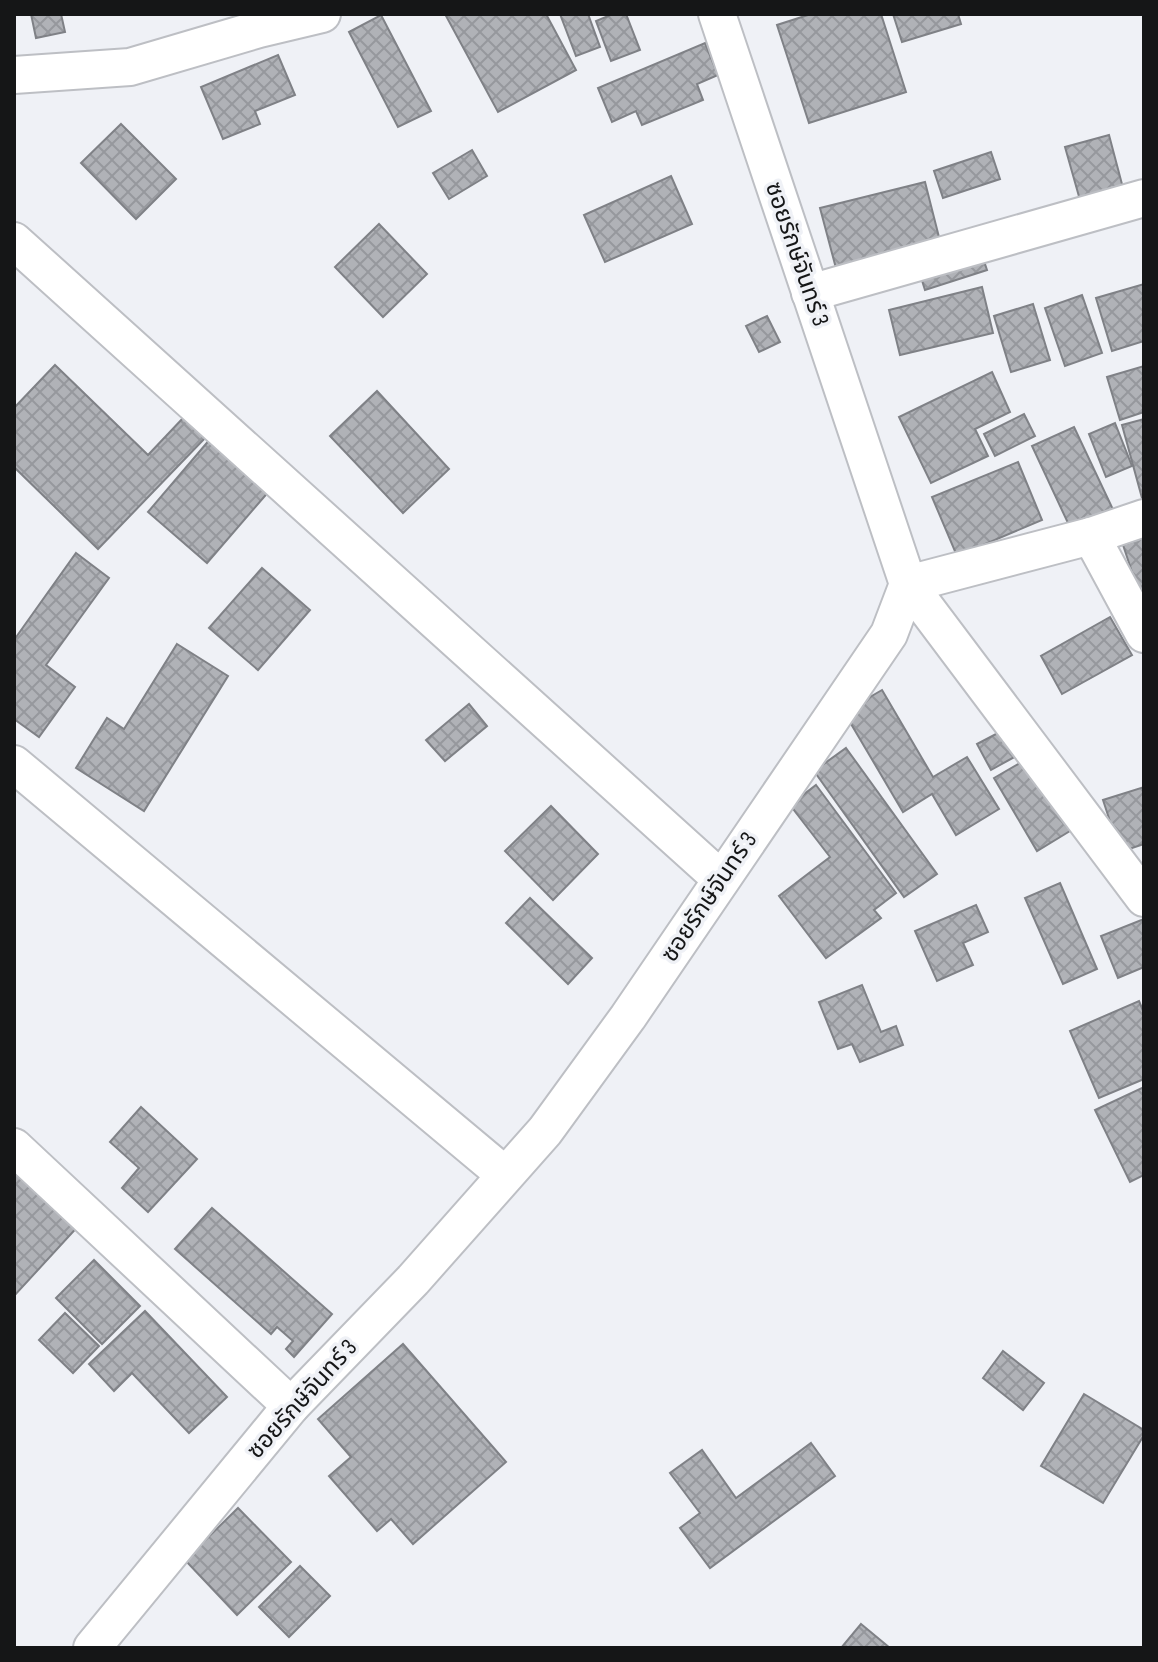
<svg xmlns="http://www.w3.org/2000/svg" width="1158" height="1662" viewBox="0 0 1158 1662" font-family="'Sofia Sans Condensed','Noto Sans Thai',sans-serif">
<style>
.building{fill:url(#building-cross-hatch);stroke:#7f8186;stroke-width:2}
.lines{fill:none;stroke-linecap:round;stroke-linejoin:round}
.minor-casing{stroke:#bdbfc4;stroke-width:40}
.minor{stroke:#fff;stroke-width:36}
.labels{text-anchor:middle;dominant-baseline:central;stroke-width:7;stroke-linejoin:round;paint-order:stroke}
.street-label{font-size:24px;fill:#151617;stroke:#eff1f6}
</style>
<defs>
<pattern id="building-cross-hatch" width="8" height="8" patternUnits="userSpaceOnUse" patternTransform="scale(2)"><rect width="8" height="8" fill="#b0b2b7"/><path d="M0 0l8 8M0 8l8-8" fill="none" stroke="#96989d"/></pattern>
</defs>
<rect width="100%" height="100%" fill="#eff1f6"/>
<!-- building -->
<g class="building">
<polygon points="31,14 61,14 65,32 36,38"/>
<polygon points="445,14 546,14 576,70 498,112"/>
<polygon points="560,14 588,14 600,47 576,56"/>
<polygon points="613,14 626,14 640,50 611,61 596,21"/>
<polygon points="811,14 881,14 906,92 809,123 777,25"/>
<polygon points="893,14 958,14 961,24 902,42"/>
<polygon points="381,15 431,111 398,127 349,32"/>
<polygon points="705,43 718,75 697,84 703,100 642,125 636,111 612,122 598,88"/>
<polygon points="278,55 295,95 255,111 260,124 223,139 201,87"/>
<polygon points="121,124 176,179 136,219 81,163"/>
<polygon points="1109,135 1123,188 1080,200 1065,147"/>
<polygon points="472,150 487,176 449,199 433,173"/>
<polygon points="991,152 1000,179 943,198 934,171"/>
<polygon points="671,176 692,224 605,262 584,215"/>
<polygon points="925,182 941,245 837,272 820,208"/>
<polygon points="379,224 427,274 383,317 335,267"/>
<polygon points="980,249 987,270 925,290 918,268"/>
<polygon points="1144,284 1144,341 1112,351 1096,298"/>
<polygon points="982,287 993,333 900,355 889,310"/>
<polygon points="1082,295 1102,353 1065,366 1045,308"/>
<polygon points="1033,304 1050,360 1011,372 994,316"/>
<polygon points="767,316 780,342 759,352 746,326"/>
<polygon points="55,365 148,455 185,416 207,436 98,549 14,467 14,408"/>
<polygon points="1144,366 1144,412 1120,420 1107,377"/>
<polygon points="992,372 1010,412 975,429 988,456 931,483 899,417"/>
<polygon points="377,391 449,469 403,513 330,436"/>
<polygon points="1024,414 1035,436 995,456 984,434"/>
<polygon points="1144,419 1144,497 1142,498 1122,425"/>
<polygon points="1115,423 1132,466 1106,477 1089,434"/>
<polygon points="1074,427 1117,518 1075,538 1032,446"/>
<polygon points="211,438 270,490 207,563 148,512"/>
<polygon points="1018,462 1042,520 957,556 932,497"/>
<polygon points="1144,538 1144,608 1123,545"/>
<polygon points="76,553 109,578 46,665 75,687 39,737 14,719 14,640"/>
<polygon points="262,568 310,610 258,670 209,628"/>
<polygon points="1110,617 1132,655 1062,694 1041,656"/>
<polygon points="177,644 228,676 144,811 76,768 107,718 124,729"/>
<polygon points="882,690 933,777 967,757 999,809 956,835 932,794 903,812 844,712"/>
<polygon points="469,704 487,726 445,761 426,740"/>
<polygon points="1013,725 1027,750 991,770 977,744"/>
<polygon points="846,748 937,874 904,897 814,771"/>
<polygon points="1027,759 1070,831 1037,851 994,778"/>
<polygon points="816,785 896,893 874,910 881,918 826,958 779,896 830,857 790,805"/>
<polygon points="1144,787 1144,844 1120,852 1103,800"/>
<polygon points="551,806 598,854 553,900 505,851"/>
<polygon points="1060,883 1097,969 1063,984 1025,898"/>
<polygon points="530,898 592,958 568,984 506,923"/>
<polygon points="976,905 988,932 963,943 973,965 937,981 915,931"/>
<polygon points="1144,919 1144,967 1118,978 1101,936"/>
<polygon points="862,985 881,1032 896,1026 903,1045 860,1062 852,1044 838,1049 819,1002"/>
<polygon points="1139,1001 1144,1013 1144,1079 1099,1098 1070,1031"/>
<polygon points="1144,1087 1144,1175 1130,1182 1095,1110"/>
<polygon points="141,1107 197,1159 148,1212 122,1188 139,1168 110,1142"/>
<polygon points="14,1162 81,1223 14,1296"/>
<polygon points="212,1208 332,1314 294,1357 286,1349 293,1341 277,1327 271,1334 175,1249"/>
<polygon points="94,1260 140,1306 102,1344 56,1298"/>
<polygon points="145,1311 227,1397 189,1433 132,1373 114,1391 89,1364"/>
<polygon points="65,1313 99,1346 73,1373 39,1340"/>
<polygon points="403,1344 506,1462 413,1544 391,1519 377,1531 329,1476 351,1457 318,1419"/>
<polygon points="1003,1351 1044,1383 1023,1410 983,1378"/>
<polygon points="1084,1394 1144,1430 1144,1435 1103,1503 1041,1466"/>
<polygon points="811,1443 835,1476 710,1568 680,1528 700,1513 670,1473 702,1450 736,1498"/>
<polygon points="238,1508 291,1562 237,1615 185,1560"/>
<polygon points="300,1566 330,1596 289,1637 259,1607"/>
<polygon points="861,1624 890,1648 841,1648"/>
</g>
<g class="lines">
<defs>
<g id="minor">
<polyline points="14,75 130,67 259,29 322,14"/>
<polyline points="14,241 721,879"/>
<polyline points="810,293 1144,198"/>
<polyline points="1144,518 1091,536 908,584 1144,898"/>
<polyline points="1091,536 1144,634"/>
<polyline points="14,764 505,1175"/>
<polyline points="14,1147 291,1406"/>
<polyline points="92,1648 291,1406 413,1280 545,1131 628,1017 889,634 908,584 717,14"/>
</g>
</defs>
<!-- minor casing -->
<use href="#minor" class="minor-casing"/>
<!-- minor -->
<use href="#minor" class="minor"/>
</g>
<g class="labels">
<!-- street labels -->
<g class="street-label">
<text transform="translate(797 254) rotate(71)">ซอยรักษ์จันทร์ 3</text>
<text transform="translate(709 897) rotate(-56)">ซอยรักษ์จันทร์ 3</text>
<text transform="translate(302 1399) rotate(-48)">ซอยรักษ์จันทร์ 3</text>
</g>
</g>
<!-- border -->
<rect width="1158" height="1662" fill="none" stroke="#151617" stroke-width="32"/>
</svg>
